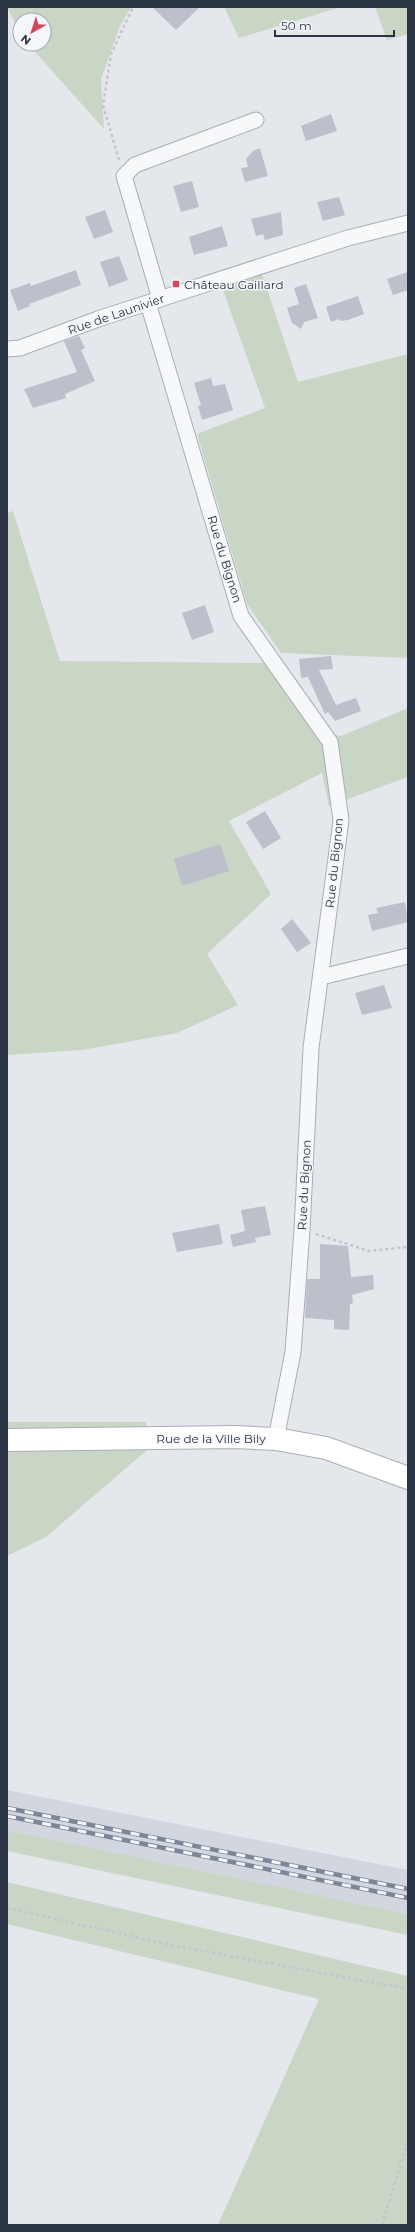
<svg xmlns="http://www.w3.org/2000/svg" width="415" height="2232" viewBox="0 0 415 2232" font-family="Montserrat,sans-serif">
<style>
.built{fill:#d2d6de}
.green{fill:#c9d6c5}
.building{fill:#bbc0ca}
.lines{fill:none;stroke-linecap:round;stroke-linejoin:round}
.street-casing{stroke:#a9aeb7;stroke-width:17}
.secondary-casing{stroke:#a9aeb7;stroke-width:24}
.path{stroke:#c2c5cb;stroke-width:2.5;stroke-dasharray:3 3;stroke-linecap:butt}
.street{stroke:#f7f8fa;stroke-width:15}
.secondary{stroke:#fff;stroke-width:22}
.rail-casing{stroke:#7d8696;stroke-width:4.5}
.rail{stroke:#f4f6f9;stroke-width:3;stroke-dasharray:9;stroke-linecap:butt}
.poi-dot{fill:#d1495b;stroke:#f4f6f9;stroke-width:1.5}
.labels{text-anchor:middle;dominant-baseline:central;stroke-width:3;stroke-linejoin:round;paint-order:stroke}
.poi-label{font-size:12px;fill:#2b3445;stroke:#f4f6f9;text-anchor:start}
.street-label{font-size:12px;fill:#2b3445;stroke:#f4f6f9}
</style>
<rect width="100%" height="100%" fill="#e4e7ec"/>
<!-- built -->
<polygon class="built" points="7,1790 408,1870 408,1914 7,1830"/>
<!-- green -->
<g class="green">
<polygon points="7,7 131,7 120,26 101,79 104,129 28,44 44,44 44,20 20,20 20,33"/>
<polygon points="224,7 341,7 239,38"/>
<polygon points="375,7 408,7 408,34 387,40"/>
<polygon points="262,274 298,382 408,354 408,658 281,653 247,604 197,434 265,408 223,290"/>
<polygon points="13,511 60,661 266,663 313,731 341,736 408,708 408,777 329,806 322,773 229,821 271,894 207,954 238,1005 177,1033 82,1050 7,1055 7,513"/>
<polygon points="7,1422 146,1422 146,1451 46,1537 7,1556"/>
<polygon points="7,1830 408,1914 408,1935 7,1851"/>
<polygon points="7,1882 408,1976 408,2225 218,2225 319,1999 7,1924"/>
</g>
<!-- building -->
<g class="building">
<polygon points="152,7 200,7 176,30"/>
<polygon points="331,114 337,131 306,141 301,126"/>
<polygon points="260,148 268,176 245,182 241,168 248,167 246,159 253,151"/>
<polygon points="192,181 199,207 181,212 173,186"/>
<polygon points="339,197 345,215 323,221 317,202"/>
<polygon points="105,210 113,232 94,239 85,217"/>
<polygon points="281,212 283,235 265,240 263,234 256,236 251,219"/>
<polygon points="222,226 228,246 194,255 189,237"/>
<polygon points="119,256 128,280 109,287 100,262"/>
<polygon points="76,270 81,285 29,304 30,306 18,311 10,290 30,283 31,286"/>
<polygon points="408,272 408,290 393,295 387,279"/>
<polygon points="306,284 318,318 304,322 301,329 292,323 287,308 299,304 294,288"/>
<polygon points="358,296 364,314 348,320 340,321 339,319 331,322 326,307"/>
<polygon points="79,336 85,348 81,350 95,381 65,394 66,398 33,408 24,389 77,372 64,341"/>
<polygon points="211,378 213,386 225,384 233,410 202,420 198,406 201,405 194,383"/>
<polygon points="205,605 214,632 192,640 182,613"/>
<polygon points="331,656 333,669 319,670 336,705 356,698 361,711 335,721 328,712 325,714 308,677 301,678 299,659"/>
<polygon points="265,811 281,838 263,849 246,822"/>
<polygon points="220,844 229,871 182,886 174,859"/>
<polygon points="405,902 408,922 372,931 368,915 378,913 376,908"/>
<polygon points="292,919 311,943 297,952 281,929"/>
<polygon points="384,985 392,1008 362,1015 355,993"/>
<polygon points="265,1206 271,1235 255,1238 256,1242 233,1247 230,1235 245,1231 241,1210"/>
<polygon points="219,1224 223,1244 177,1252 172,1233"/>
<polygon points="320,1244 348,1246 351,1277 373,1275 374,1289 352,1295 353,1303 350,1304 349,1330 334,1329 334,1320 305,1318 307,1279 320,1279"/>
</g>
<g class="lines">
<defs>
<g id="street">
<polyline points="160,299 124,176 135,165 256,120"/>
<polyline points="148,303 241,616 330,742 341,820 311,1048 302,1230 293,1352 276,1439"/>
<polyline points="7,349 20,348 98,319 348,238 408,223"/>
<polyline points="321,977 408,956"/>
</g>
<polyline id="secondary" points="7,1440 236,1437 276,1439 326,1448 408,1478"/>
</defs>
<!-- street casing -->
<use href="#street" class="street-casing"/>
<!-- secondary casing -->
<use href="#secondary" class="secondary-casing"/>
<!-- path -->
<g class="path">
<polyline points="119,160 103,105 111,54 133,7"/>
<polyline points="316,1234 369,1251 408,1247"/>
<polyline points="7,1908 171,1945 408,1989"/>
<polyline points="382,2225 408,2141"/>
</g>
<!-- street -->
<use href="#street" class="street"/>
<!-- secondary -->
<use href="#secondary" class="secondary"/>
<defs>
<g id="rail">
<polyline points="7,1808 408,1889"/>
<polyline points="7,1816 408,1898"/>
</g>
</defs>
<!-- rail casing -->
<use href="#rail" class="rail-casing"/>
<!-- rail -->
<use href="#rail" class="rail"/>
</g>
<!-- markers -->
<rect class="poi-dot" x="172" y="280" width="8" height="8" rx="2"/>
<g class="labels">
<!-- poi labels -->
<g class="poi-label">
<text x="184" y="284">Château Gaillard</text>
</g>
<!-- street labels -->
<g class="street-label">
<text transform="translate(116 314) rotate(-19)">Rue de Launivier</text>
<text transform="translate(225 559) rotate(73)">Rue du Bignon</text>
<text transform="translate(334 863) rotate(-84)">Rue du Bignon</text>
<text transform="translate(304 1185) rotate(-87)">Rue du Bignon</text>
<text x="211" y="1438">Rue de la Ville Bily</text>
</g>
</g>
<!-- border -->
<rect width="415" height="2232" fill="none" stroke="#2b3445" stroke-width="16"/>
<!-- north arrow -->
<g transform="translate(32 32) rotate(219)"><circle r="19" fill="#f4f6f9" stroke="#a4a8b1"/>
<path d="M0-3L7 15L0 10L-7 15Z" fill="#d1495b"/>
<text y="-6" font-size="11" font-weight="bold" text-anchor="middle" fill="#2b3445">N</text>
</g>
<!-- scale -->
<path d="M275 30v6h119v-6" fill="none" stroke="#2b3445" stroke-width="2"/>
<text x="281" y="30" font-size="12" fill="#2b3445" stroke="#f4f6f9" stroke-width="3" paint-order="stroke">50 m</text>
</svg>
